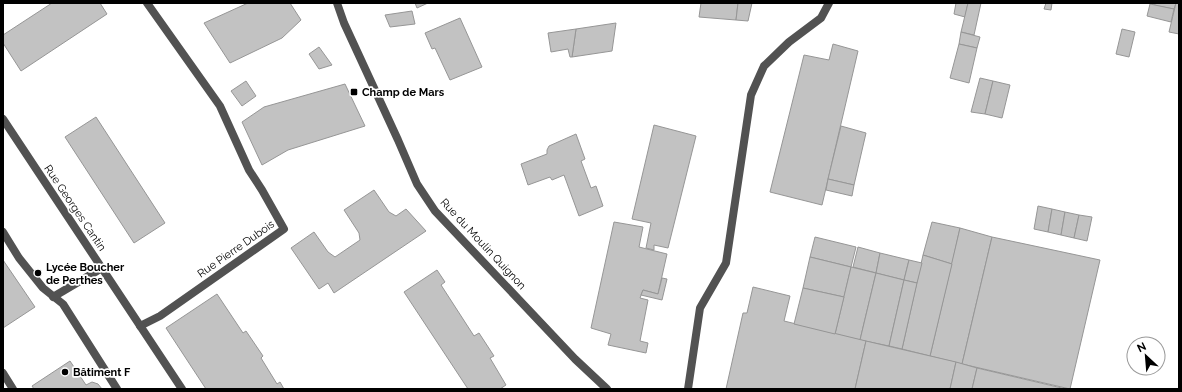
<svg xmlns="http://www.w3.org/2000/svg" width="1182" height="392" viewBox="0 0 1182 392" font-family="Raleway,sans-serif">
<style>
.building{fill:#c2c2c2;stroke:#969696}
.lines{fill:none;stroke-linecap:round;stroke-linejoin:round}
.lane{stroke:#525252;stroke-width:8}
.street{stroke:#525252;stroke-width:8}
.poi-dot{fill:#000;stroke:#fff;stroke-width:1.5}
.labels{text-anchor:middle;dominant-baseline:central;stroke-width:3.5;stroke-linejoin:round;paint-order:stroke}
.poi-label{font-size:11px;font-weight:bold;fill:#000;stroke:#fff;text-anchor:start}
.street-label{font-size:11px;fill:#000;stroke:#fff}
</style>
<rect width="100%" height="100%" fill="#fff"/>
<!-- building -->
<g class="building">
<polygon points="52,3 100,3 107,14 21,71 3,43 3,35"/>
<polygon points="248,3 290,3 301,20 282,38 230,63 204,23"/>
<polygon points="415,3 428,3 417,8"/>
<polygon points="701,3 738,3 736,20 699,17"/>
<polygon points="738,3 752,3 748,21 736,20"/>
<polygon points="956,3 968,3 965,17 954,14"/>
<polygon points="968,3 981,3 974,35 961,32"/>
<polygon points="1046,3 1052,3 1051,10 1044,9"/>
<polygon points="1150,3 1176,3 1174,9 1158,6"/>
<polygon points="1176,3 1179,3 1179,34 1169,32"/>
<polygon points="1150,4 1174,9 1171,22 1147,16"/>
<polygon points="412,11 415,24 390,27 385,15"/>
<polygon points="460,18 482,67 450,80 435,48 432,49 425,33"/>
<polygon points="616,23 612,51 572,57 576,29"/>
<polygon points="576,29 572,57 570,57 568,49 551,52 548,33"/>
<polygon points="1122,29 1135,32 1129,57 1116,54"/>
<polygon points="961,32 980,37 977,48 959,44"/>
<polygon points="833,44 858,51 822,205 770,192 804,55 829,60"/>
<polygon points="959,44 977,48 969,83 950,78"/>
<polygon points="319,47 332,65 319,69 309,54"/>
<polygon points="980,78 993,81 985,114 971,112"/>
<polygon points="246,81 256,96 242,106 231,91"/>
<polygon points="993,81 1010,85 1002,118 985,114"/>
<polygon points="345,84 365,126 288,150 262,165 242,122 264,107"/>
<polygon points="96,117 165,223 134,243 65,137"/>
<polygon points="654,125 696,136 668,248 654,245 654,250 646,248 651,223 632,219"/>
<polygon points="841,126 866,133 854,185 828,179"/>
<polygon points="576,134 585,159 581,161 591,188 596,186 603,206 579,216 564,175 552,180 550,177 528,185 521,164 547,154 547,150 549,146"/>
<polygon points="828,179 854,185 852,196 826,190"/>
<polygon points="374,190 389,212 396,216 406,209 426,231 334,293 328,283 319,289 291,248 314,232 328,252 335,257 360,240 359,233 344,210"/>
<polygon points="1038,206 1052,209 1048,232 1034,229"/>
<polygon points="1052,209 1065,212 1061,235 1048,232"/>
<polygon points="1065,212 1079,215 1074,238 1061,235"/>
<polygon points="1079,215 1092,217 1087,241 1074,238"/>
<polygon points="614,222 643,227 639,247 667,254 658,294 643,290 640,298 648,300 640,341 648,343 646,353 608,345 611,334 591,328"/>
<polygon points="932,222 960,228 952,264 923,255"/>
<polygon points="960,228 992,237 962,364 930,356"/>
<polygon points="815,237 856,247 851,267 810,257"/>
<polygon points="992,237 1100,260 1070,389 962,364"/>
<polygon points="858,247 880,253 876,273 853,267"/>
<polygon points="880,253 909,260 904,280 876,273"/>
<polygon points="923,255 952,264 930,356 902,349"/>
<polygon points="810,257 851,267 844,297 803,288"/>
<polygon points="3,260 35,307 3,328"/>
<polygon points="909,260 922,263 917,283 904,280"/>
<polygon points="851,267 876,273 860,340 835,334"/>
<polygon points="437,270 445,282 441,285 474,336 479,333 494,356 490,358 506,385 500,389 468,389 404,292"/>
<polygon points="876,273 904,280 889,346 860,340"/>
<polygon points="662,278 667,279 662,300 641,295 643,290 658,294"/>
<polygon points="904,280 917,283 902,349 889,346"/>
<polygon points="753,287 790,296 784,321 866,341 855,389 726,389 743,313 747,313"/>
<polygon points="803,288 844,297 835,334 794,324"/>
<polygon points="217,294 243,333 246,331 263,356 261,358 277,384 280,382 284,389 206,389 166,328"/>
<polygon points="866,341 956,362 950,389 855,389"/>
<polygon points="70,361 86,385 92,382 98,384 102,389 34,389 32,386"/>
<polygon points="956,362 977,368 972,389 950,389"/>
<polygon points="977,368 1066,389 972,389"/>
</g>
<g class="lines">
<!-- lane -->
<g class="lane">
<polyline points="3,232 19,258 43,288 63,304 117,389"/>
<polyline points="53,297 102,268"/>
<polyline points="140,326 160,316 284,229 262,190 249,170 220,106 147,3"/>
<polyline points="3,373 13,389"/>
<polyline points="688,389 700,308 726,263 751,95 764,66 789,42 821,18 829,3"/>
</g>
<!-- street -->
<g class="street">
<polyline points="337,3 344,23 398,140 417,184 435,211 575,359 607,389"/>
<polyline points="3,119 182,389"/>
</g>
</g>
<!-- markers -->
<g class="poi-dot">
<rect x="350" y="88" width="8" height="8" rx="2"/>
<circle cx="38" cy="273" r="4"/>
<circle cx="65" cy="372" r="4"/>
</g>
<g class="labels">
<!-- poi labels -->
<g class="poi-label">
<text x="362" y="92">Champ de Mars</text>
<text x="46" y="267">Lycée Boucher<tspan x="46" dy="13">de Perthes</tspan></text>
<text x="73" y="372">Bâtiment F</text>
</g>
<!-- street labels -->
<g class="street-label">
<text transform="translate(75 208) rotate(56)">Rue Georges Cantin</text>
<text transform="translate(483 244) rotate(47)">Rue du Moulin Quignon</text>
<text transform="translate(236 249) rotate(-35)">Rue Pierre Dubois</text>
</g>
</g>
<!-- border -->
<rect width="1182" height="392" fill="none" stroke="#000000" stroke-width="8"/>
<!-- north arrow -->
<g transform="translate(1146 356) rotate(334)"><circle r="19" fill="#ffffff" stroke="#999999"/>
<path d="M0-3L7 15L0 10L-7 15Z" fill="#000000"/>
<text y="-6" font-size="11" font-weight="bold" text-anchor="middle" fill="#000000">N</text>
</g>
</svg>
